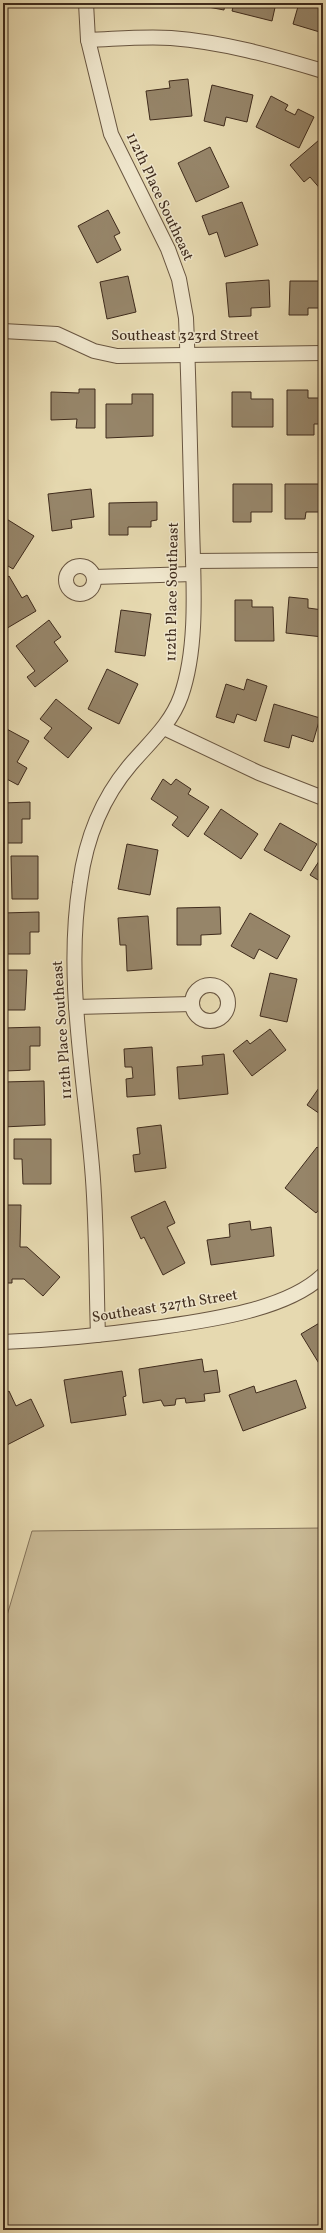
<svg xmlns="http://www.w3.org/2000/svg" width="326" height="2233" viewBox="0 0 326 2233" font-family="Vollkorn,serif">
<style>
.green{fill:#cabb97;stroke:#84735a}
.building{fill:#968569;stroke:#3f2b1c}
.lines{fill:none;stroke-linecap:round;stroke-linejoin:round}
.street-casing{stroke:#695641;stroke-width:16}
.street{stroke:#efe6cc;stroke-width:14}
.labels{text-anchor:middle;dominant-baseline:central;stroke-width:3;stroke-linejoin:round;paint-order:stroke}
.street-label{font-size:15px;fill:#3f2b1c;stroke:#efe6cc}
</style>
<rect width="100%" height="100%" fill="#e6d9b0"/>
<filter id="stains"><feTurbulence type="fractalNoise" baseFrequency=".005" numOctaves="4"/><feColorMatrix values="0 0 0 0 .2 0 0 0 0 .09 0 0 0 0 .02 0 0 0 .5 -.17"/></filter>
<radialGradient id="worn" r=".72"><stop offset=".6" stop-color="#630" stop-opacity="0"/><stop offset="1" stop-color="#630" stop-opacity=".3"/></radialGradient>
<!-- green -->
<polygon class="green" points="323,1528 323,2230 3,2230 3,1629 32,1531"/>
<!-- building -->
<g class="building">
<rect x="124" y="3" width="21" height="3"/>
<polygon points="187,3 225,3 224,10"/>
<polygon points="234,3 276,3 272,21 232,11"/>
<polygon points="299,3 323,3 323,33 293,24"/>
<polygon points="188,79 192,116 150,120 146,91 170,88 169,81"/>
<polygon points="212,85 253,95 247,122 226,117 224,126 204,121"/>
<polygon points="271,96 288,105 285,110 295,115 298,109 314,117 299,148 256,127"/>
<polygon points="319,140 323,145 323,192 310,177 304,182 290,165"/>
<polygon points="210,147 229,187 196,202 178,163"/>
<polygon points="242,202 258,245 225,257 217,232 209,235 202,216"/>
<polygon points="108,210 120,233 114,236 121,250 97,263 78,226"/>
<polygon points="128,276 136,312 107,319 100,282"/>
<polygon points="269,280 270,307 251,308 251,316 229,317 226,283"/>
<polygon points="290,281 323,281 323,308 308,308 308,315 289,315"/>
<polygon points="79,389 95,389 95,428 76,428 77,419 51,420 51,392 79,393"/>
<polygon points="287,390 308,390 308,398 323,398 323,424 314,424 314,435 287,435"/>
<polygon points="232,392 251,392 251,399 273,399 273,427 232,427"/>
<polygon points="132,394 153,394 153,436 106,438 106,404 132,404"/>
<polygon points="233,484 272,484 272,512 251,512 251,522 233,522"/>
<polygon points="285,484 323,484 323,512 306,512 305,519 285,519"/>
<polygon points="91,489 94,517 71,520 72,528 52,531 48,494"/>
<polygon points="157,502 157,520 151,521 151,527 128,527 128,535 109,535 109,503"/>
<polygon points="5,518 34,536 13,569 3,563 3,522"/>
<polygon points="9,576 22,598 27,595 36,611 4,630 3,580"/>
<polygon points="289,597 308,599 308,608 323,610 323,637 286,633"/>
<polygon points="235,600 252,600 252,607 273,607 274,641 235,641"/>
<polygon points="121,610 151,614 145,656 115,652"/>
<polygon points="49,620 61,637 54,642 68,661 35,687 27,677 35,671 16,646"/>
<polygon points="107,669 138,684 119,724 88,709"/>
<polygon points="247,679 267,686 256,721 237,714 234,723 216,717 226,684 244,690"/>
<polygon points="56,699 92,728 68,758 44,738 52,728 40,719"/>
<polygon points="274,704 320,718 313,742 292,735 289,748 264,741"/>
<polygon points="3,727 29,741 17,762 27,768 18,785 3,777"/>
<polygon points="163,779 171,785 176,779 191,789 188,794 209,807 188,837 172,825 178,817 151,799"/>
<polygon points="30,802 30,819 22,819 22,843 3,843 3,803"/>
<polygon points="221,809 258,834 241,859 204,834"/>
<polygon points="280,823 317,844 301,871 264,850"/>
<polygon points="127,844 158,850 150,895 118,889"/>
<polygon points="323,855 323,883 310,875"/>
<polygon points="11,856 38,856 38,899 12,899"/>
<polygon points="220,907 221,934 201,935 201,945 177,945 177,908"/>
<polygon points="39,912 39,932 30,932 30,954 4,954 3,913"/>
<polygon points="250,913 290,936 277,959 259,949 254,959 231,946"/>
<polygon points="148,916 152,969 127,971 126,945 120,945 118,918"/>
<polygon points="3,970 27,970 25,1010 3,1010"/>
<polygon points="270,973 297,979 287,1022 260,1016"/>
<polygon points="40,1027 40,1046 30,1046 30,1070 5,1071 3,1028"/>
<polygon points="270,1029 286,1050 252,1076 233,1051 247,1040 250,1044"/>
<polygon points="152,1047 155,1095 127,1097 126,1079 133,1078 132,1067 125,1067 124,1049"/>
<polygon points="224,1054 228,1094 179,1099 177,1067 203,1065 202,1056"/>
<polygon points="44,1081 45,1125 3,1127 3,1082"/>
<polygon points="323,1082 323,1116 307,1105"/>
<polygon points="161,1125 166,1168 135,1172 133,1155 140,1154 137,1128"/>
<polygon points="14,1139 51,1139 51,1184 23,1184 22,1159 14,1159"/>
<polygon points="317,1147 323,1152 323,1187 320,1191 323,1194 323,1205 316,1213 285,1188"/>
<polygon points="165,1201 175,1223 167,1227 185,1263 163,1275 144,1237 141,1239 131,1217"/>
<polygon points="3,1205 21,1205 20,1247 27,1247 60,1277 43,1296 24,1279 12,1279 12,1283 3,1283"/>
<polygon points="250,1221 251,1230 271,1227 274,1256 211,1265 207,1240 230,1237 229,1224"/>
<polygon points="321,1322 323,1326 323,1370 301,1334"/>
<polygon points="202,1359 204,1372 217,1370 220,1392 204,1394 205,1401 186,1403 185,1398 176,1399 175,1405 164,1406 161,1400 143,1403 139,1369"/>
<polygon points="122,1371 126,1396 123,1397 126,1415 71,1423 64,1380"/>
<polygon points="296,1380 306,1408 243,1431 229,1395 254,1386 256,1393"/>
<polygon points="9,1391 16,1406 31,1399 44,1426 3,1447 3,1395"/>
</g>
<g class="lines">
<defs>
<g id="street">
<path d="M 86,3 L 88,40 L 111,134 L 168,249 L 179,279 L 186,318 C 189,386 190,455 192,523 C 193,577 199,645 181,696 C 171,724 150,742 131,764 C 102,798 86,838 80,883 C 65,977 84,1072 92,1167 C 97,1222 96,1279 98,1335"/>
<path d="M 88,40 C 116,39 144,36 171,38 C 223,42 273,56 323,71"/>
<polyline points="3,331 57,334 94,351 117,356 323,353"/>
<polyline points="193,561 323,560"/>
<circle cx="80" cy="580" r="14"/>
<polyline points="94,577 193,574"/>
<polyline points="164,728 259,773 323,798"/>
<circle cx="210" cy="1003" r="18"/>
<polyline points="76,1007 192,1004"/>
<path d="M 3,1342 C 54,1340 104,1335 154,1328 C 203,1321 286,1311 323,1275"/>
</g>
</defs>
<!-- street casing -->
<use href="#street" class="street-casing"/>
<!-- street -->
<use href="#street" class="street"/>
</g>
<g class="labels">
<!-- street labels -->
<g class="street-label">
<text transform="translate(159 197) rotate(65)">112th Place Southeast</text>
<text x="185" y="336">Southeast 323rd Street</text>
<text transform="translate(173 592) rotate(-89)">112th Place Southeast</text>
<text transform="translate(63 1030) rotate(-94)">112th Place Southeast</text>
<text transform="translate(165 1307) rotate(-9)">Southeast 327th Street</text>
</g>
</g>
<!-- margin -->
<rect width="326" height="2233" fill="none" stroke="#e6d9b0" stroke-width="16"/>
<rect x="4" y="4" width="318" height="2225" fill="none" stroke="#3f2b1c" stroke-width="2"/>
<rect x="8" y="8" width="310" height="2217" fill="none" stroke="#3f2b1c"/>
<rect width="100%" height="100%" filter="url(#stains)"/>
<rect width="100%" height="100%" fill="url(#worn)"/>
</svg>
